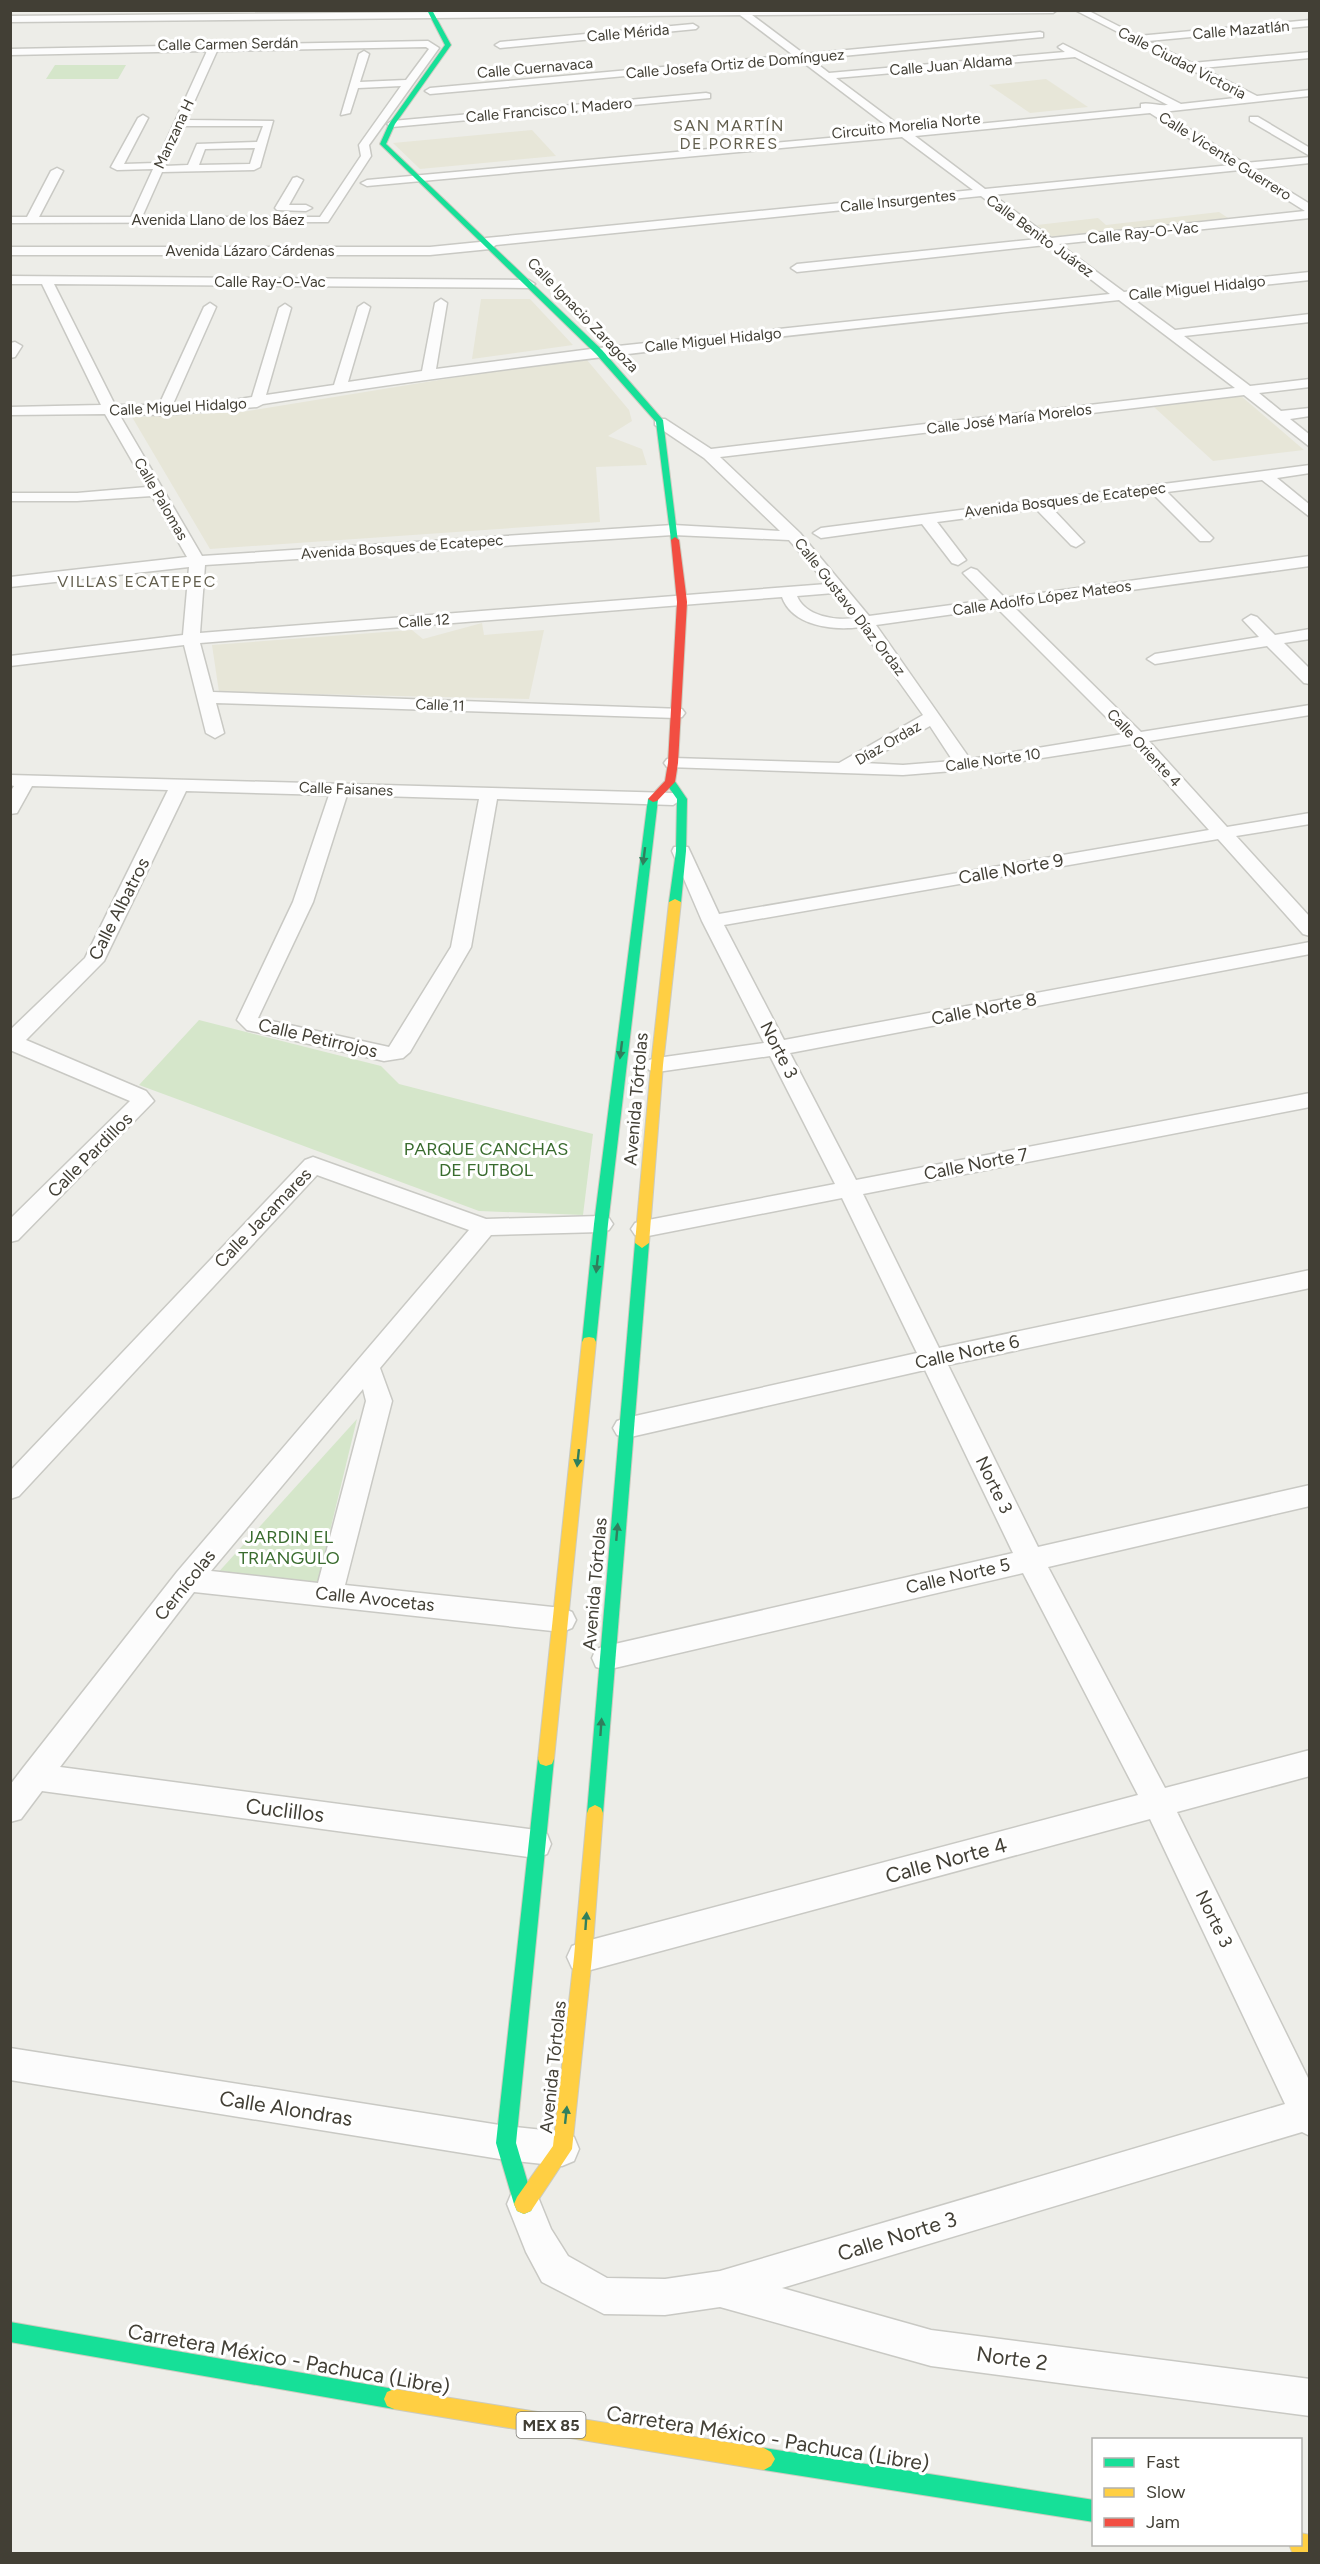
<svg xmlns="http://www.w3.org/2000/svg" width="1320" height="2564" viewBox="0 0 1320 2564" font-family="Figtree,sans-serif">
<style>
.education{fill:#e7e6d8}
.green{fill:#d5e6ca}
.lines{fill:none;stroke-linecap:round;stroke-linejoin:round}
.street-casing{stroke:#c9c9c4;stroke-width:3}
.fast-casing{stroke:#cccbbf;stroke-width:2}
.slow-casing{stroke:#cccbbf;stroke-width:2}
.jam-casing{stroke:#cccbbf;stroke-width:2}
.street{fill:#fcfcfc;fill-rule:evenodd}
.fast{fill:#16e098;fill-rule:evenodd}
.slow{fill:#ffcf43;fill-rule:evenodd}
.jam{fill:#f24e42;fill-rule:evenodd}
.oneway{fill:#307f5d}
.labels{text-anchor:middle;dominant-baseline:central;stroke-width:6;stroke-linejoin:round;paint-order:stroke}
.far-street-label{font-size:15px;fill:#423f35;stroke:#fff}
.far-neighbourhood-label{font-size:16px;letter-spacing:1.5px;fill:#635f4e;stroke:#fff}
.shield{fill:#fff;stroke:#7b7972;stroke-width:1.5}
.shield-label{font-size:16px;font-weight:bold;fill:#423f35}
.street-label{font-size:18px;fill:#423f35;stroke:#fff}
.park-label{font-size:18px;fill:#3a6c2f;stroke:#fff}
.near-street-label{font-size:21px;fill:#423f35;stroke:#fff}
</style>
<rect width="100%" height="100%" fill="#edede8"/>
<!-- education -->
<g class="education">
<polygon points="1046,79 1088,107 1030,113 989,85"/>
<polygon points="532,130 556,156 420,169 393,143"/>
<polygon points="1219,212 1231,220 1056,240 1037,225 1098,218 1106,225"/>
<polygon points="481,299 530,299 573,345 472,359"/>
<polygon points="587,360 629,410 632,421 608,436 642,449 647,465 596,467 600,522 210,549 132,417 242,412 482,373"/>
<polygon points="1241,396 1304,450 1213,461 1154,407"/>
<polygon points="482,623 484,635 544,630 529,699 219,692 212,645 412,630 423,639"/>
</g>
<!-- green -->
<g class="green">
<polygon points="55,65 126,65 118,79 46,79"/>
<polygon points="199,1020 381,1066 399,1084 593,1134 583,1215 479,1211 139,1085"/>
<polygon points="357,1419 317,1585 215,1576"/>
</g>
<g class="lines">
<defs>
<g id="street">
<path d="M 674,10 L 1057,10 L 1053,13 L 752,15 L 804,54 L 1040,32 L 1043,33 L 1043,37 L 811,59 L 829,73 L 1065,52 L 1058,47 L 1063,44 L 1181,104 L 1244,97 L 1075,10 L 1087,10 L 1138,36 L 1310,20 L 1310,26 L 1148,41 L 1192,63 L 1310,52 L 1310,58 L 1202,68 L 1257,96 L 1310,90 L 1310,96 L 1162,112 L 1244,163 L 1310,157 L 1310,163 L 1253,169 L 1310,204 L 1310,218 L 1059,244 L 1124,292 L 1310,272 L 1310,280 L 1133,299 L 1175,330 L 1310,314 L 1310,322 L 1184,336 L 1250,386 L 1310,379 L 1310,387 L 1259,393 L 1281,411 L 1310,408 L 1310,416 L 1290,419 L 1310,435 L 1310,447 L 1244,395 L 720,457 L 800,533 L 869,616 L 989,600 L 963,573 L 971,568 L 977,570 L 1005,598 L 1310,556 L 1310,566 L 1013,606 L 1141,732 L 1310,705 L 1310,715 L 1149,741 L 1227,827 L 1310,813 L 1310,824 L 1236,836 L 1310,917 L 1310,936 L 1303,934 L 1218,839 L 724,925 L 784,1040 L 1310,942 L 1310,954 L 790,1053 L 856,1180 L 1310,1093 L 1310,1107 L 863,1194 L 939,1348 L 1310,1270 L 1310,1288 L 948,1365 L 1038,1547 L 1310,1485 L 1310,1506 L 1048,1567 L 1165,1788 L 1310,1750 L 1310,1776 L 1177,1812 L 1310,2082 L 1310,2136 L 1302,2132 L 782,2288 L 931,2330 L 1310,2379 L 1310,2416 L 931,2366 L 720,2307 L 665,2315 L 604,2314 L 542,2282 L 526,2252 L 507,2204 L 512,2192 L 524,2187 L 536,2192 L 551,2229 L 568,2256 L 607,2278 L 665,2279 L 720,2271 L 1285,2104 L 1150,1819 L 583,1972 L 572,1968 L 567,1957 L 572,1946 L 583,1942 L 1138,1795 L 1023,1573 L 606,1670 L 596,1667 L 592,1658 L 596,1649 L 606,1646 L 1013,1553 L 925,1370 L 626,1438 L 617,1435 L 613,1428 L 617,1421 L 626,1418 L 917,1353 L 842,1198 L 643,1237 L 635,1235 L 631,1229 L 635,1223 L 643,1221 L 835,1184 L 770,1056 L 657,1072 L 649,1070 L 646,1065 L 649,1060 L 657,1058 L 764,1043 L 702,921 L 672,851 L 674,847 L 688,847 L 719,914 L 1209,830 L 1132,744 L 965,770 L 903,775 L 667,767 L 664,763 L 667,759 L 673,758 L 839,763 L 923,715 L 860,627 C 834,631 792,626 782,597 L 200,643 L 213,692 L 682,709 L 685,713 L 682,717 L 676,718 L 216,703 L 224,733 L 215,738 L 206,733 L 184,645 L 10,666 L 10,656 L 183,635 L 189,567 L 10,587 L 10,577 L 187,557 L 152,496 L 77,501 L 10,501 L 10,493 L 77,493 L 147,487 L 105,414 L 10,415 L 10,407 L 101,405 L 42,284 L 10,284 L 10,276 L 529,280 L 535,284 L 529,288 L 54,284 L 115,405 L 159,405 L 204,307 L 210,303 L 216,307 L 173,404 L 210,404 L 252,397 L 279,308 L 285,304 L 291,308 L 266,395 L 334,385 L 358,307 L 364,303 L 370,307 L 348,382 L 422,371 L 435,303 L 441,299 L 447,303 L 436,369 L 599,348 L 1110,294 L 1046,245 L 797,272 L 791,268 L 797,264 L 1038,239 L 981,196 L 496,245 L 490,249 L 430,255 L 10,255 L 10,247 L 430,247 L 480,242 L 486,238 L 973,190 L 902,137 L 367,186 L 361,183 L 367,180 L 895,132 L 800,60 L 430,94 L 425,91 L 430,88 L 793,55 L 740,15 L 10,22 L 10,16 ZM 1075,57 L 1168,105 C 1158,106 1148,102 1141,104 L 1141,108 L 907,131 L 836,78 ZM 1150,113 L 1231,165 L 985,189 L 915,136 ZM 1240,170 L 1305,211 L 1051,238 L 993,195 ZM 1119,300 L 1235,388 L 711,449 L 665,419 L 655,419 L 655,425 L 704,458 L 780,531 L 673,525 L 202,556 L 119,414 L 163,415 L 257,407 L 263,404 C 547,359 833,331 1119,300 ZM 673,535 L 789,540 L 827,584 L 200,633 L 205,565 ZM 834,593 L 854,618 C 835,621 805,616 797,596 ZM 997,608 L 1123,734 L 970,759 L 876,625 ZM 930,726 L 953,761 L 903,765 L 864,763 Z"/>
<polygon points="693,24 698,27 696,29 500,48 495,45 500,42"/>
<path d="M 428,41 L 439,48 L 369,145 L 371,156 L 328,222 L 10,223 L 10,217 L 27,217 L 51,171 L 57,168 L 63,171 L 39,217 L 131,217 L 153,169 L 117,170 L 111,167 L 138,118 L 143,115 L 148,118 L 124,164 L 156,163 L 207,51 L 10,55 L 10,49 ZM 426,47 L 429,49 L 406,80 L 360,82 L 369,54 L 364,51 L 359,54 L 341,115 L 350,113 L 358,88 L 401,86 L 359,145 L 361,156 L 320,217 L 142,217 L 162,172 L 254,170 L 260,167 L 273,121 L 186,120 L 217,51 ZM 183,126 L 263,126 L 257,142 L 197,144 L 188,165 L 165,166 ZM 255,148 L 250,164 L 199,165 L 205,149 Z"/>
<polygon points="706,93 710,94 710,98 392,127 387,124 392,121"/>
<polygon points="1250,117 1258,117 1310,148 1310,156 1250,121"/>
<polygon points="297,177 303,180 289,205 306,205 312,208 306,211 277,210 275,208 293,178"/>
<polygon points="15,342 22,346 15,357 10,358 10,343"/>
<polygon points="1310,465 1310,473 1277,478 1310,505 1310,517 1262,480 1167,492 1213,538 1210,541 1200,541 1153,494 1051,507 1084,542 1076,547 1071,545 1036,509 937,522 966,560 958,565 952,563 922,524 821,538 813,533 821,528"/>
<polygon points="1251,615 1257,617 1275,635 1310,629 1310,639 1284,643 1310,669 1310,684 1304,683 1267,646 1155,664 1147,659 1155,654 1259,637 1243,620"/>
<path d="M 10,775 L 673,793 L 682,799 L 673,805 L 497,799 L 471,947 L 410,1052 L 403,1058 L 384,1061 L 247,1030 L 237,1020 L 293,902 L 329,795 L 186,791 L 104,961 L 26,1040 L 146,1091 L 154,1101 L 18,1240 L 10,1242 L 10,1219 L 130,1101 L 10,1050 L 10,1030 L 85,958 L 168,790 L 32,786 L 17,813 L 10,814 L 10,792 L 14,786 L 10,785 ZM 347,795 L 479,799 L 451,947 L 389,1047 L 258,1018 L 313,902 Z"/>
<path d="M 313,1157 L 486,1219 L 601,1216 L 609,1218 L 613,1224 L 609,1230 L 601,1232 L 491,1235 L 380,1368 L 392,1401 L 345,1585 L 562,1608 L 572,1612 L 576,1620 L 572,1628 L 562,1632 L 194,1592 L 60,1767 L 536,1830 L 547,1834 L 551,1844 L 547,1854 L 536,1858 L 42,1791 L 21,1819 L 10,1822 L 10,1785 L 23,1768 L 177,1572 L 469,1230 L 317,1175 L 19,1496 L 10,1499 L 10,1471 L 305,1160 ZM 363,1389 L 366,1401 L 318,1583 L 211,1571 Z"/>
<polygon points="10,2048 506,2126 562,2132 574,2137 579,2149 574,2161 562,2166 506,2160 10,2080"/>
</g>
<g id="fast">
<polygon points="427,10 432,10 451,45 395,124 386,144 602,350 663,420 678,542 671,540 656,422 596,354 380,144 389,124 445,45"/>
<polygon points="670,779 674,780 687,799 686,851 681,902 675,905 669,902 676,851 677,799 665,782"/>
<polygon points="653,796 658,799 608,1224 596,1342 594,1346 584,1346 582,1342 594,1224 648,799"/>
<polygon points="642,1238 649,1243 603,1813 601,1818 595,1821 589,1818 587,1813 635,1243"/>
<polygon points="546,1752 552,1754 554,1759 516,2143 534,2204 531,2211 524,2214 517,2211 514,2204 496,2143 538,1759 540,1754"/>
<polygon points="10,2322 394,2389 401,2392 404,2399 401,2406 394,2409 10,2342"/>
<polygon points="764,2448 1094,2500 1094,2522 764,2470 757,2466 753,2459 757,2452"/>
</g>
<g id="slow">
<polygon points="675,899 681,902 663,1065 649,1243 642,1248 635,1243 651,1065 669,902"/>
<polygon points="589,1337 594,1338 596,1342 554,1759 552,1764 546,1766 540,1764 538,1759 582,1342 584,1338"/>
<polygon points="595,1805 601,1808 603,1813 592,1957 572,2149 531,2211 524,2214 517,2211 514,2204 517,2197 553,2146 574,1957 587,1813 589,1808"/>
<polygon points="394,2389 764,2448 771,2452 775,2459 771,2466 764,2470 394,2409 387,2406 384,2399 387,2392"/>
<polygon points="1300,2533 1310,2535 1310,2554 1292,2552 1289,2544 1300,2544"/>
</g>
<polygon id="jam" points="675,537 679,540 687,602 678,763 675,782 657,801 653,802 648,799 665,781 668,763 677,602 671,540"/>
</defs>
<!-- street casing -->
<use href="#street" class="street-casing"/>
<!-- fast casing -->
<use href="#fast" class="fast-casing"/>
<!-- slow casing -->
<use href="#slow" class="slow-casing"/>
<!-- jam casing -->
<use href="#jam" class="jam-casing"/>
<!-- street -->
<use href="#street" class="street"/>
<!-- fast -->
<use href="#fast" class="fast"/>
<!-- slow -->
<use href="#slow" class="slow"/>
<!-- jam -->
<use href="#jam" class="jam"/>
</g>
<!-- one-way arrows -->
<defs><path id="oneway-solid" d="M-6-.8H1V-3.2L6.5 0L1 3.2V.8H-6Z" transform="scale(1.5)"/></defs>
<g class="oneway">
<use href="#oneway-solid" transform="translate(644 856) rotate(97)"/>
<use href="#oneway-solid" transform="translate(621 1050) rotate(97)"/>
<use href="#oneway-solid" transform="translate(597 1264) rotate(96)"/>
<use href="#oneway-solid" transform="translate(578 1458) rotate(96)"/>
<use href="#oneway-solid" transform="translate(617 1532) rotate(-85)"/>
<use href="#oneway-solid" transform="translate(601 1727) rotate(-86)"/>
<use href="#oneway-solid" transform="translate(586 1921) rotate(-86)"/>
<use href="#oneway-solid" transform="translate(566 2115) rotate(-84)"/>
</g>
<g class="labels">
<!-- far-street labels -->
<g class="far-street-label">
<text transform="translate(1241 30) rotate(-5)">Calle Mazatlán</text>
<text transform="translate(628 33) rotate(-5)">Calle Mérida</text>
<text transform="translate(228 44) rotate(-1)">Calle Carmen Serdán</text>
<text transform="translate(1182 63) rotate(27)">Calle Ciudad Victoria</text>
<text transform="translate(735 64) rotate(-5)">Calle Josefa Ortiz de Domínguez</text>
<text transform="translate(951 65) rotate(-5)">Calle Juan Aldama</text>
<text transform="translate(535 68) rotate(-5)">Calle Cuernavaca</text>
<text transform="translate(549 110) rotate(-5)">Calle Francisco I. Madero</text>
<text transform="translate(906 126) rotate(-6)">Circuito Morelia Norte</text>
<text transform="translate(174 134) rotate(-65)">Manzana H</text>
<text transform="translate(1225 156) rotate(32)">Calle Vicente Guerrero</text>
<text transform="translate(898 201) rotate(-6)">Calle Insurgentes</text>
<text x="218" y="220">Avenida Llano de los Báez</text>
<text transform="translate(1143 233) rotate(-6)">Calle Ray-O-Vac</text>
<text transform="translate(1040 236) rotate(36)">Calle Benito Juárez</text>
<text x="250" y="251">Avenida Lázaro Cárdenas</text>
<text x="270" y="282">Calle Ray-O-Vac</text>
<text transform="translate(1197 288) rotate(-6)">Calle Miguel Hidalgo</text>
<text transform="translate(583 315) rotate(46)">Calle Ignacio Zaragoza</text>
<text transform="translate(713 340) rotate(-6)">Calle Miguel Hidalgo</text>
<text transform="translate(178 407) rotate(-3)">Calle Miguel Hidalgo</text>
<text transform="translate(1009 419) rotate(-7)">Calle José María Morelos</text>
<text transform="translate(161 499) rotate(60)">Calle Palomas</text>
<text transform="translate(1065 500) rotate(-7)">Avenida Bosques de Ecatepec</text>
<text transform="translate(402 547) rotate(-4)">Avenida Bosques de Ecatepec</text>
<text transform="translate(1042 598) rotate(-8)">Calle Adolfo López Mateos</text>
<text transform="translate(850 607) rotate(52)">Calle Gustavo Díaz Ordaz</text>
<text transform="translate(424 621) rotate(-4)">Calle 12</text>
<text transform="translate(440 705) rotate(2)">Calle 11</text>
<text transform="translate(888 743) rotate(-30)">Díaz Ordaz</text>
<text transform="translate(1144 748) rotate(47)">Calle Oriente 4</text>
<text transform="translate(993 760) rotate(-8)">Calle Norte 10</text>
<text transform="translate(346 789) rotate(2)">Calle Faisanes</text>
</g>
<!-- far-neighbourhood labels -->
<g class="far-neighbourhood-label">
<text x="729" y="125">SAN MARTÍN<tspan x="729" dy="18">DE PORRES</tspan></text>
<text x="137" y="581">VILLAS ECATEPEC</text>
</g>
<!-- shield labels -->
<rect class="shield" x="516.5" y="2412" width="69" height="26" rx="4.5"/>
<g class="shield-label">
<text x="551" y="2425">MEX 85</text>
</g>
<!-- street labels -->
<g class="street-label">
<text transform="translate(1011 869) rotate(-10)">Calle Norte 9</text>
<text transform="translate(119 909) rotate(-63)">Calle Albatros</text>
<text transform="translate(984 1009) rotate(-11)">Calle Norte 8</text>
<text transform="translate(318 1038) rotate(13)">Calle Petirrojos</text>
<text transform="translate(779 1050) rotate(63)">Norte 3</text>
<text transform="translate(636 1099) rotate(-85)">Avenida Tórtolas</text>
<text transform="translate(90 1155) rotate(-45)">Calle Pardillos</text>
<text transform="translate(976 1164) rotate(-11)">Calle Norte 7</text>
<text transform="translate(263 1218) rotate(-46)">Calle Jacamares</text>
<text transform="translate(967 1352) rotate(-12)">Calle Norte 6</text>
<text transform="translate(994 1485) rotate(64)">Norte 3</text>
<text transform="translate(958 1576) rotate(-13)">Calle Norte 5</text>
<text transform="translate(595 1584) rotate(-85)">Avenida Tórtolas</text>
<text transform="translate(185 1585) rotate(-51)">Cernícolas</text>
<text transform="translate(375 1599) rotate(6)">Calle Avocetas</text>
<text transform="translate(1214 1919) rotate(64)">Norte 3</text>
<text transform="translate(553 2067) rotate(-84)">Avenida Tórtolas</text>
</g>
<!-- park labels -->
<g class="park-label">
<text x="486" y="1149">PARQUE CANCHAS<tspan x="486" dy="21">DE FUTBOL</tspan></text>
<text x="289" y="1537">JARDIN EL<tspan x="289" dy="21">TRIANGULO</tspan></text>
</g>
<!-- near-street labels -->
<g class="near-street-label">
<text transform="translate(285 1810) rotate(7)">Cuclillos</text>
<text transform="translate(946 1860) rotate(-15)">Calle Norte 4</text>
<text transform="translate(286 2108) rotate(9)">Calle Alondras</text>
<text transform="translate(897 2236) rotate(-17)">Calle Norte 3</text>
<text transform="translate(1012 2358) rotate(8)">Norte 2</text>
<text transform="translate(289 2359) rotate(10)">Carretera México - Pachuca (Libre)</text>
<text transform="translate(768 2438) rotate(9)">Carretera México - Pachuca (Libre)</text>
</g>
</g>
<!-- border -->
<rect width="1320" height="2564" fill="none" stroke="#423f35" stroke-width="24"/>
<!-- legend -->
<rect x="1092" y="2438" width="210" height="108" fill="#ffffff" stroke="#b3b2ae" stroke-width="1.5"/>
<rect x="1104" y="2458" width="30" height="9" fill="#16e098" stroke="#b3b2ae" stroke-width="1.5"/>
<text x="1146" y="2468" font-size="18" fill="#423f35">Fast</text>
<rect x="1104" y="2488" width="30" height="9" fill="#ffcf43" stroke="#b3b2ae" stroke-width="1.5"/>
<text x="1146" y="2498" font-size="18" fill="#423f35">Slow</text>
<rect x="1104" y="2518" width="30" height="9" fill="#f24e42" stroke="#b3b2ae" stroke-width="1.5"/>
<text x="1146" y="2528" font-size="18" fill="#423f35">Jam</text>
</svg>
